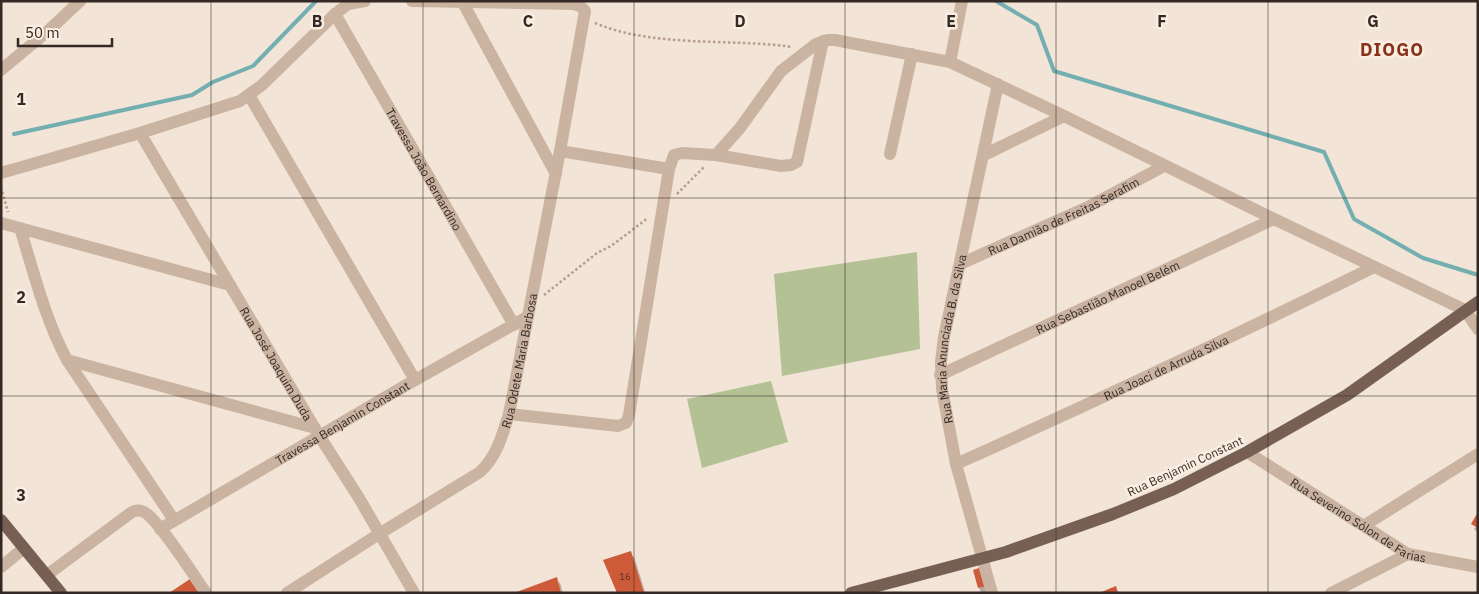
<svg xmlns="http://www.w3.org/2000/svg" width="1479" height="594" viewBox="0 0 1479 594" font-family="'IBM Plex Sans',sans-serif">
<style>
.green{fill:#b3c195}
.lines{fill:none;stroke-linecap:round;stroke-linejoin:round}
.stream{stroke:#73afb0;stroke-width:4}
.building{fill:#cd5a38;filter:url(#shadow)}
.path{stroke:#b69d8c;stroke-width:2.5;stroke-dasharray:2.5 2.5;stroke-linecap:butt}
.minor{stroke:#cab3a1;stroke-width:12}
.major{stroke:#775f54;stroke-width:12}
.grid{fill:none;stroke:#342924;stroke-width:1;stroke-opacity:0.55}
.labels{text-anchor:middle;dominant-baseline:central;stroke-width:5;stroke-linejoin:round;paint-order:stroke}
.number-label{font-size:10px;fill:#5a3529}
.street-label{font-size:12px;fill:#342924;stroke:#faeee2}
.district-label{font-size:18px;font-weight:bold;letter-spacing:1px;fill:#873219;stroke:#faeee2}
.grid-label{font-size:16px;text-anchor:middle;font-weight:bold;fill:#342924;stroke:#faeee2;stroke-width:5;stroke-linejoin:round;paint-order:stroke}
</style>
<defs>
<filter id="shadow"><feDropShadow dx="3" dy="5.5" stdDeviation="0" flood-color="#0004"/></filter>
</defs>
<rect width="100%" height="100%" fill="#f2e4d6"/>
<!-- green -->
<g class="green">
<polygon points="917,252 920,349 782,376 774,274"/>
<polygon points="771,381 788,442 702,468 687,399"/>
</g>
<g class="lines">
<!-- stream -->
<g class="stream">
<polyline points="996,1 1037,25 1054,71 1324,152 1354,219 1423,258 1478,275"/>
<polyline points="14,134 192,95 213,82 253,66 316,1"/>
</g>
</g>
<!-- building -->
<g class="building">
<polygon points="1478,512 1478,528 1471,524"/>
<polygon points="631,551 644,593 617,593 603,560"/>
<polygon points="982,567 987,586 978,588 973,570"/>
<polygon points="557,577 561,593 514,593"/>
<polygon points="190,579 200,593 169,593"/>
<polygon points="1116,586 1118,593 1099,593"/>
</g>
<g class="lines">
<!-- path -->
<g class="path">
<path d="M 595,23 C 654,48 730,38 792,47"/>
<polyline points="1,187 8,212"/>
<polyline points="677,194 705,166"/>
<polyline points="544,295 597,253 611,246 648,218"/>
</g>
<!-- minor -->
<g class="minor">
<polyline points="463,3 556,174"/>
<path id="s1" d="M 335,14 L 514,325"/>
<polyline points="950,62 962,1"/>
<polyline points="1,70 48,31 80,1"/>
<polyline points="249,95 415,380"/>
<path id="s2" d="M 140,133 L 320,437 L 359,498 L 414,593"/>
<polyline points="560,151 669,169"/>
<polyline points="890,154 912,54"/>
<polyline points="716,155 740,128 781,71 816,44 828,40 835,40 950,62 1064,116 1274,219 1465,310 1478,329"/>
<polyline points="984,155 1064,116"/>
<polyline points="1,173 140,133 240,101 262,85 335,14 348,4 365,1"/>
<polyline points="1,223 230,285"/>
<path d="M 20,228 C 34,273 45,319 67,360 L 174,520"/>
<path id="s3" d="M 960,264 L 1088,207 L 1164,166"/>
<polyline points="67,360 315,428"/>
<path id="s4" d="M 940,375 L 1274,219"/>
<polyline points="509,414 618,426 626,423 629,415 669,169 674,155 682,153 716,155 781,166 791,165 797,162 823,41"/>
<path id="s5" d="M 1247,452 L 1408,554 L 1478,567"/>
<path id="s6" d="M 956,464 C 1097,401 1236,335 1374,267"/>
<polyline points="1365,525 1478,454"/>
<path id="s7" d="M 160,529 L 415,380 L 527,317"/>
<polyline points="1,567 24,548"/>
<path d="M 47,575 L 132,512 C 136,510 140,510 144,512 C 158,519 194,576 206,593"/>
<path id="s8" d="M 287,593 L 379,534 L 480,472 C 497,456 502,436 509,414 L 560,151 L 585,11 L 580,6 L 574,4 L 412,1"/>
<path id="s9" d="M 992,593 L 956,464 L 942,389 L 941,362 L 944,337 L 998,84"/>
<polyline points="1331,593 1408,554"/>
</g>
<!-- major -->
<g class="major">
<polyline points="1,520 61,593"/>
<polyline points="851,593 1006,552 1113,514 1174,489 1247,452 1347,395 1478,302"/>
</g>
</g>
<!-- grid -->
<path class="grid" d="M 211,1 L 211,593M 423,1 L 423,593M 634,1 L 634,593M 845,1 L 845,593M 1056,1 L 1056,593M 1268,1 L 1268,593M 1,198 L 1478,198M 1,396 L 1478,396"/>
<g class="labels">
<!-- number labels -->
<g class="number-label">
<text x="625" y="576">16</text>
</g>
<!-- street labels -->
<g class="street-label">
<text stroke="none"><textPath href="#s1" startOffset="179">Travessa João Bernardino</textPath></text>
<text stroke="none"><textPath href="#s3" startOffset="114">Rua Damião de Freitas Serafim</textPath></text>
<text stroke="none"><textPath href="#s4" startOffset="185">Rua Sebastião Manoel Belém</textPath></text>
<text stroke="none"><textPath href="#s9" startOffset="261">Rua Maria Anunciada B. da Silva</textPath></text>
<text stroke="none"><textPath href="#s8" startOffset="348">Rua Odete Maria Barbosa</textPath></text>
<text stroke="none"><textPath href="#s2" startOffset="268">Rua José Joaquim Duda</textPath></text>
<text stroke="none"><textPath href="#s6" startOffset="231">Rua Joaci de Arruda Silva</textPath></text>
<text stroke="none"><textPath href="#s7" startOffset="211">Travessa Benjamin Constant</textPath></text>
<text transform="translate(1185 466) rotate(-25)">Rua Benjamin Constant</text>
<text stroke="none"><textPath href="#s5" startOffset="131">Rua Severino Sólon de Farias</textPath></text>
</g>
<!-- district labels -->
<g class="district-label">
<text x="1392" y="49">DIOGO</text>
</g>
</g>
<g class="grid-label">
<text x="317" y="27">B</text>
<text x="528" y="27">C</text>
<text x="740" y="27">D</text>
<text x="951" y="27">E</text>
<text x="1162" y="27">F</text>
<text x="1373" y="27">G</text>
<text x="21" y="105">1</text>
<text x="21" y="303">2</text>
<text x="21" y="501">3</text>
</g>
<!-- border -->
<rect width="1479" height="594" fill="none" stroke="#342924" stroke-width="5"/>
<!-- scale -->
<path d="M18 38v8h94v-8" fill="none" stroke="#342924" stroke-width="2.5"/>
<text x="25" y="38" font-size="15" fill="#342924" stroke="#faeee2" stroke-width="4" paint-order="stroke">50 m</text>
</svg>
